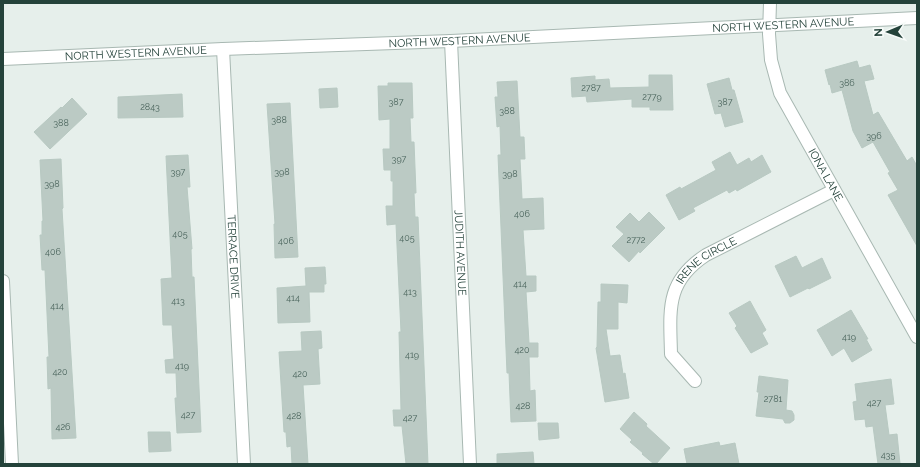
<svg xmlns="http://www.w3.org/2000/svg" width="920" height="467" viewBox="0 0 920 467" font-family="Raleway,sans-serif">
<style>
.building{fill:#bbcac4;stroke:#b8c9c2}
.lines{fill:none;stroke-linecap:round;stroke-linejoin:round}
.minor-casing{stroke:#a8b8b2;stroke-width:14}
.tertiary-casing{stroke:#a8b8b2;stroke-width:14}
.minor{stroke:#fff;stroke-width:12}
.tertiary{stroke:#fff;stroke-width:12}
.labels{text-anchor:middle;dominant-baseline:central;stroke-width:3;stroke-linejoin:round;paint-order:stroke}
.number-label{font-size:9px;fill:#4a645c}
.street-label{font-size:11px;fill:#24423a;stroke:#f7fbf9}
</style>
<rect width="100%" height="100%" fill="#e6efeb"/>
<!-- building -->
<g class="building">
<polygon points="857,61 859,68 870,65 874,79 864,81 873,115 878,112 907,161 912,157 917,166 917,246 888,195 898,190 888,173 890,172 873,142 862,148 853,131 842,90 832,93 830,84 829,85 825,70"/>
<polygon points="649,75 672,75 673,110 650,110 650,107 632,107 632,99 587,102 586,96 572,97 571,78 595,76 595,80 609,79 610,88 649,87"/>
<polygon points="729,78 732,90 734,90 743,122 725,127 721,113 715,114 707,84"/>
<polygon points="517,81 520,137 524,137 525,159 520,159 522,199 543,198 544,229 523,230 526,276 536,276 536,291 526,292 529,343 538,343 538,357 529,357 530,391 535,390 536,421 511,422 509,373 507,373 498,155 501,155 500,126 497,127 495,97 498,97 497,82"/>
<polygon points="388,83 412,83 413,118 410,118 411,142 414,142 416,193 414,193 415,217 418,217 428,464 406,464 402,426 394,426 393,410 401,410 399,332 401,332 396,224 387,225 386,206 393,206 393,181 391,181 391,170 384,170 383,149 390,149 390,119 379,120 378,86 388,86"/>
<polygon points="337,88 338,107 320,108 319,89"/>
<polygon points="182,94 183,117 118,118 118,97"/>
<polygon points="72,98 87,114 50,149 34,132 61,107 62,108"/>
<polygon points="290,103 298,257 275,258 274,224 275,224 267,104"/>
<polygon points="730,152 737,165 749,158 751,162 762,155 771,172 737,191 736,189 729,193 727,190 693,208 695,211 679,220 666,195 680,187 681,189 716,170 712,162"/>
<polygon points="188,155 190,187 187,187 192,249 191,249 192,277 194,277 201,432 177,433 175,398 177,398 176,373 166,373 165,360 174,359 172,325 163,325 161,279 172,278 166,156"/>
<polygon points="61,159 63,208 62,209 76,438 52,439 51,388 48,389 47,357 49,357 45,270 42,270 40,235 42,235 42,221 43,221 40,160"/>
<polygon points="649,212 665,228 640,253 639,251 629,262 612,246 624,234 616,227 630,213 639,222"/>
<polygon points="796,256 802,268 822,258 831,278 809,289 808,288 790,297 775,266"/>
<polygon points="325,267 326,284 324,284 324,292 309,292 310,322 278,323 277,288 306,286 305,268"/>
<polygon points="601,284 628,285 627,303 618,302 618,329 606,329 610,356 620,355 623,374 625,373 629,398 605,402 596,348 597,347 598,302 601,302"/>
<polygon points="750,301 766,330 762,333 768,344 751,353 735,328 737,326 729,313"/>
<polygon points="851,310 868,339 866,339 872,350 852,362 844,348 832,356 817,330"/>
<polygon points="321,331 322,348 318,349 320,384 303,385 308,464 292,464 291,446 287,447 286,432 284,432 279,352 302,351 301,332"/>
<polygon points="759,376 788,380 786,410 792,411 794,415 794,420 790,423 785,423 783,419 756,416 759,392 757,392"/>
<polygon points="891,379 894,404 885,405 889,435 897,434 900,464 878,464 873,426 866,427 865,419 855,420 853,402 857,401 855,384"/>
<polygon points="634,412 647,424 646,426 670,448 656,464 654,464 642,454 643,453 630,442 632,440 620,429"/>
<polygon points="538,423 558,423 559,438 539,440"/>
<polygon points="148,432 170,432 171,451 149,452"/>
<polygon points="719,442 720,446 735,443 739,464 687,464 684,449"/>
<polygon points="533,452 534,464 497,464 497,454"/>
</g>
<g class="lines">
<defs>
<g id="minor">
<path id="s1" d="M 770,3 L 769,34 L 771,60 L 780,93 L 917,337"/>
<path id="s2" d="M 451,41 L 470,464"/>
<path id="s3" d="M 223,49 L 244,464"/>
<polyline points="3,281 12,464"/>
<path id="s4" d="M 695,381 L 671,354 C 670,310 665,282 706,255 L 834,190"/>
</g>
<g id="tertiary">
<path id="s5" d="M 3,59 L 223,49 L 451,41 L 917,18"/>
</g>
</defs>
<!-- minor casing -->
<use href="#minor" class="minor-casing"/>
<!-- tertiary casing -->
<use href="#tertiary" class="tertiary-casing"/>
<!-- minor -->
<use href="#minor" class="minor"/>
<!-- tertiary -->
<use href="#tertiary" class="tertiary"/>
</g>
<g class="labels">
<!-- number labels -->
<g class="number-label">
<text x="847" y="83">386</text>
<text x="591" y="88">2787</text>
<text x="652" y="97">2779</text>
<text x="396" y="102">387</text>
<text x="725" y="102">387</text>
<text x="150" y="107">2843</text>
<text x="507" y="111">388</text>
<text x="279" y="120">388</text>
<text x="61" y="123">388</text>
<text x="874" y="136">396</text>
<text x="399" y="159">397</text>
<text x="178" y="172">397</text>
<text x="282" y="172">398</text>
<text x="510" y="174">398</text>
<text x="52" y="184">398</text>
<text x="522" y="214">406</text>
<text x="180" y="234">405</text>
<text x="407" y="238">405</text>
<text x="636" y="240">2772</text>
<text x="286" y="241">406</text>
<text x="53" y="252">406</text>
<text x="520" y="284">414</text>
<text x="410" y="292">413</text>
<text x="293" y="298">414</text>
<text x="178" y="301">413</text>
<text x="57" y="306">414</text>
<text x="849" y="337">419</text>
<text x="522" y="350">420</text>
<text x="412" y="355">419</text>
<text x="182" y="366">419</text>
<text x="60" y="372">420</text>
<text x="300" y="374">420</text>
<text x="773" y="399">2781</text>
<text x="874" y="403">427</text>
<text x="523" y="406">428</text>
<text x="188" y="415">427</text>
<text x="294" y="416">428</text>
<text x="410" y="418">427</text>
<text x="63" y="427">426</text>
<text x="888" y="455">435</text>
</g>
<!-- street labels -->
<g class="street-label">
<text stroke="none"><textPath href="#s5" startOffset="781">NORTH WESTERN AVENUE</textPath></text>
<text stroke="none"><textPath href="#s5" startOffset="457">NORTH WESTERN AVENUE</textPath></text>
<text stroke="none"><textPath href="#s5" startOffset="133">NORTH WESTERN AVENUE</textPath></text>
<text stroke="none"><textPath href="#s1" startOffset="185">IONA LANE</textPath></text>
<text stroke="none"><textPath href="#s2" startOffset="212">JUDITH AVENUE</textPath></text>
<text stroke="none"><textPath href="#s3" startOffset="208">TERRACE DRIVE</textPath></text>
<text stroke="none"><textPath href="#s4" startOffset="145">IRENE CIRCLE</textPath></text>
</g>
</g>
<!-- border -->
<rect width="920" height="467" fill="none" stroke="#24423a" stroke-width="8"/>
<!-- north arrow -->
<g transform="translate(888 32) rotate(268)" stroke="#f7fbf9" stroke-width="3" paint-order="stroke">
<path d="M0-3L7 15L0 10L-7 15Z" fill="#24423a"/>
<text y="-6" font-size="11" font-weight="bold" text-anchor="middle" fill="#24423a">N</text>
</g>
</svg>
